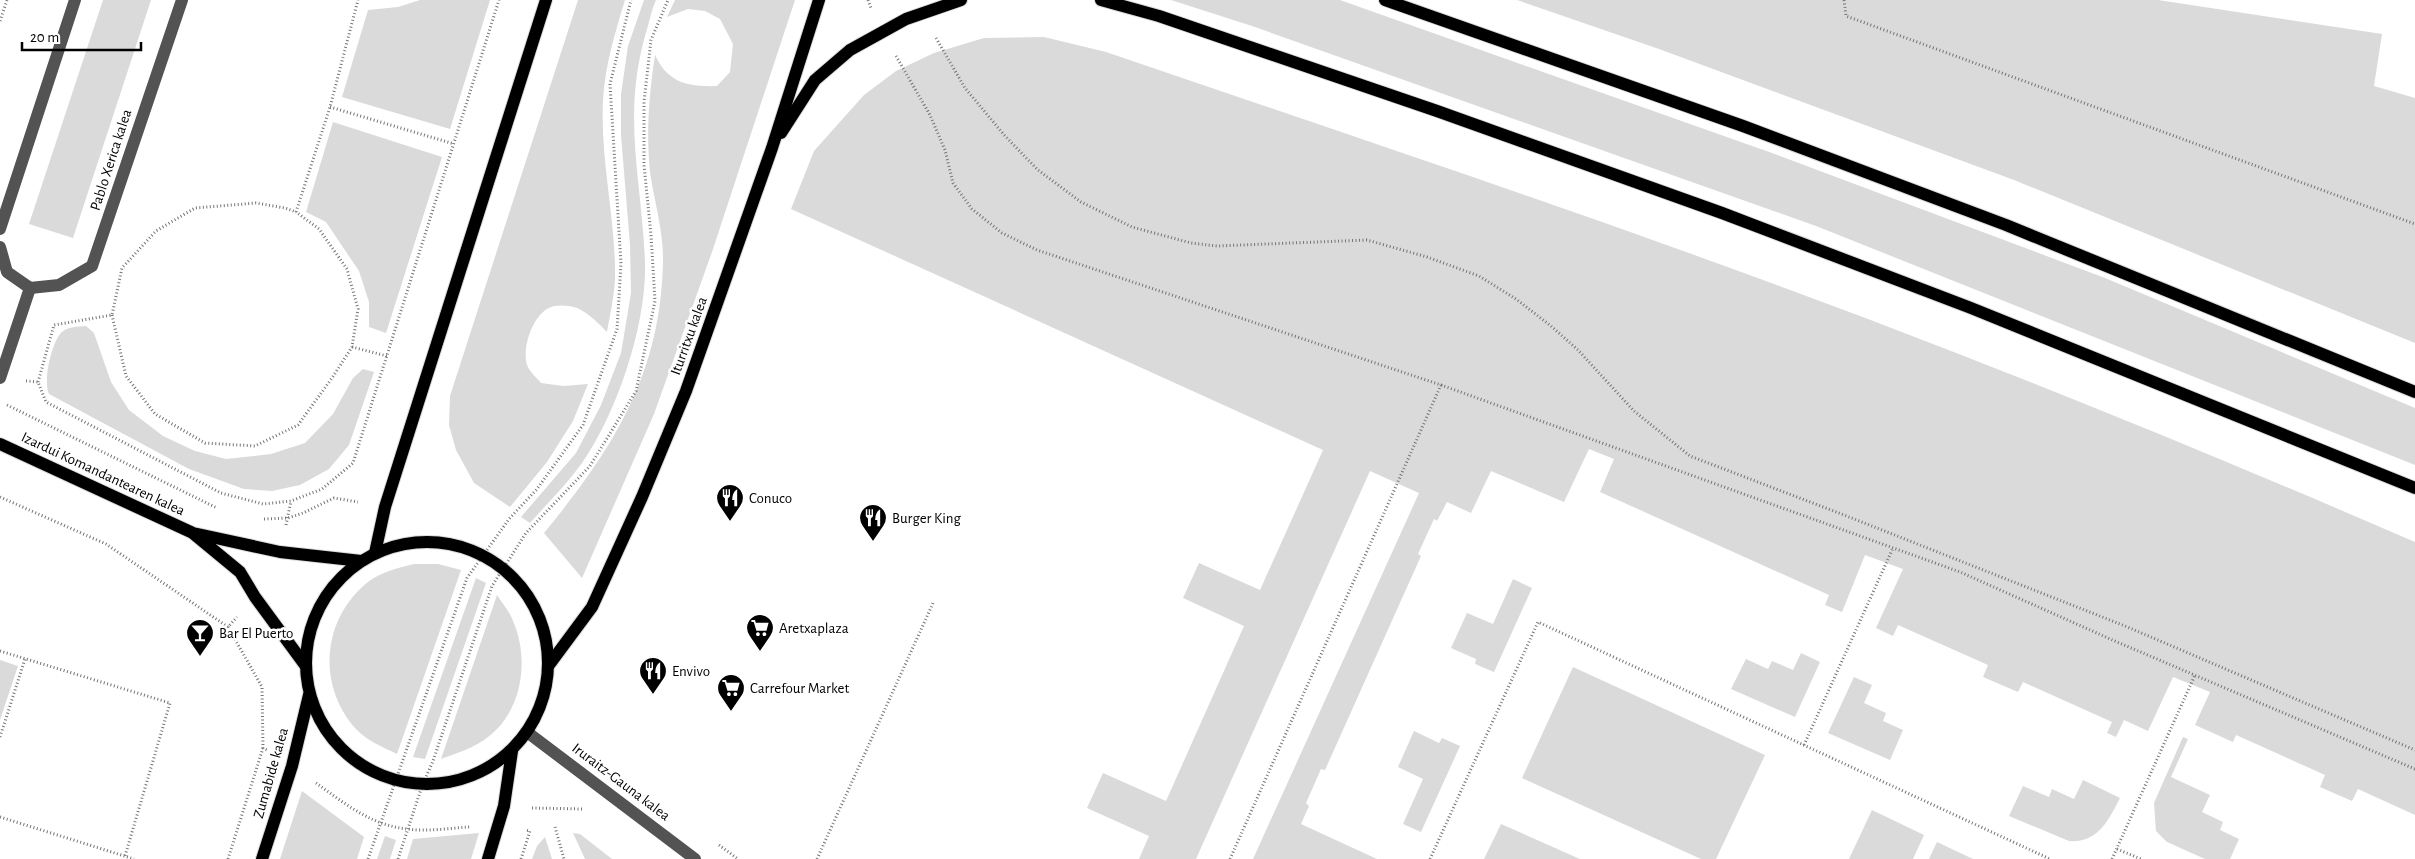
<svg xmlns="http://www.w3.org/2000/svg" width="2415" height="859" viewBox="0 0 2415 859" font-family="'Alegreya Sans',sans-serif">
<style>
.green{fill:#dadada}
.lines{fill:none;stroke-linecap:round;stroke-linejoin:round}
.major-casing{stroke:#dbdbdb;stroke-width:14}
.path{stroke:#757575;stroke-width:3;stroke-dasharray:1 2.5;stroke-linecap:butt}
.minor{stroke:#535353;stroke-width:12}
.major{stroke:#000;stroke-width:12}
.labels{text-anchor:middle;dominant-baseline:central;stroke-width:5;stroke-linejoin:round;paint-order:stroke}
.street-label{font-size:15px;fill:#000;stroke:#fff}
.poi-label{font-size:15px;fill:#000;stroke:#fff;text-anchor:start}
</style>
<rect width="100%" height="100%" fill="#fff"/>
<!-- green -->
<g class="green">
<polygon points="103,0 151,0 73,238 29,224"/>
<polygon points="420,0 490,0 450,129 342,97 368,10 398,7"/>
<path d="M 578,0 L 625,0 C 615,33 605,65 603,100 C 600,161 616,219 615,279 C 614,297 610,315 607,332 C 599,324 589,313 577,308 C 569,305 554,304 547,309 C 532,318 522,348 527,365 C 529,371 537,378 541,383 L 563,386 L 588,384 L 573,421 L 547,462 L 510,507 L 474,483 L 456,450 L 449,425 L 450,396 Z"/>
<path d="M 644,0 L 656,0 C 651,11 649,24 645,36 C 622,118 642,181 645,262 C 647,324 617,413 582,463 C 567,484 547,504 530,523 L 521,517 L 576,453 L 601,405 L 621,353 L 631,293 L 630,245 L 621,135 L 621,94 L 628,46 Z"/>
<path d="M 675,0 L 795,0 L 712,252 L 654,414 L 582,578 L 544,533 C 614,448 662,372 663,258 C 663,230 654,200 650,172 C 646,131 649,95 655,55 C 668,83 688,87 717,86 L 730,72 L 733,44 L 720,19 L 705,11 L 688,9 L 667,17 Z"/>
<polygon points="1171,0 1340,0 1772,153 2105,278 2415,408 2415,465 1816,226 1252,26"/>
<polygon points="1517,0 2158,0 2382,34 2374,86 2415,98 2415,343 2014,180 1659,49"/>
<path d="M 1044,37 L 1106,52 C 1361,139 1617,224 1868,319 C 2052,389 2235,464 2415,542 L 2415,815 L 2358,789 L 2352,801 L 2320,787 L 2325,775 L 2236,735 L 2233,742 L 2195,725 L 2210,692 L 2173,677 L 2148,731 L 2124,720 L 2116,737 L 2107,733 L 2112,722 L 2023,682 L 2018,692 L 1983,677 L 1988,665 L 1898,625 L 1893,636 L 1876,628 L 1903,569 L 1865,555 L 1842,612 L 1825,605 L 1829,595 L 1600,492 L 1614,459 L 1589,449 L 1564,502 L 1491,471 L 1471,513 L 1447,502 L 1437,521 L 1434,519 L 1418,554 L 1421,556 L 1325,770 L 1321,769 L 1306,803 L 1309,806 L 1301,824 L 1377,859 L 1253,859 L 1419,493 L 1370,471 L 1196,859 L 1139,859 L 1149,836 L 1087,808 L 1103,773 L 1166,801 L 1244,626 L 1183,598 L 1199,563 L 1260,590 L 1323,450 L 791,209 L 814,151 L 864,95 L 896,71 L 934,53 L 984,38 Z"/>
<polygon points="333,122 442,157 386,333 369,327 369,302 359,271 326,222 306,212"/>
<path d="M 86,326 L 94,333 L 111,382 L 129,410 L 163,436 L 195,451 L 226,459 L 271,454 L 305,443 L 333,414 L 353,378 L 363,369 L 374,372 L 349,445 L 329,469 L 300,485 L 272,491 L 244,489 L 189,469 L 49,394 C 43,381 51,346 60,334 C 66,326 78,327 86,326 Z"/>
<path d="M 414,564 L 438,564 L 461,570 L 397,754 C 382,747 366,740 355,728 C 317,684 322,619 368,582 C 381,572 398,568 414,564 Z"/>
<polygon points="476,578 486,583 425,759 413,757"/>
<polygon points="1513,579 1532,588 1494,672 1475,664 1476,659 1451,648 1467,613 1493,624"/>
<path d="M 497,595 C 502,603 510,612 513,621 C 528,655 524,701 497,729 C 482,745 461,752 441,759 Z"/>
<polygon points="1801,653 1820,662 1795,717 1731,689 1746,659 1768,669 1772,661 1793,670"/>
<polygon points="0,660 18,666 0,720"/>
<polygon points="1573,667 1765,755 1716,859 1701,859 1522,778"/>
<polygon points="1854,677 1872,685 1864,703 1886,713 1883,721 1903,730 1890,760 1828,733"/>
<polygon points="1414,731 1439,743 1442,738 1460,746 1421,832 1403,824 1423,779 1398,767"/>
<polygon points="2183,737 2188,739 2171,777 2210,795 2202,812 2223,822 2220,830 2239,839 2230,859 2205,859 2167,842 2156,831 2154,803"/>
<path d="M 2083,780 L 2120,798 C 2108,821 2098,843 2069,841 L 2009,816 L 2023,786 L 2049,797 L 2052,789 L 2074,799 Z"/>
<polygon points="302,791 364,837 357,859 280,859"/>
<polygon points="1872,810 1924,835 1913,859 1849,859"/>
<polygon points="1501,824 1580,859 1484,859"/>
<polygon points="479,833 471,859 407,859 413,839"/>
<polygon points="573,833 580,834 612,859 585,859"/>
<polygon points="385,836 396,840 390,859 377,859"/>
<polygon points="545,837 552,859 532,859 537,846"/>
<polygon points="1937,842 1973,859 1929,859"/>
</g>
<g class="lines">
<defs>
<g id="major">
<polyline points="1101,0 1159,16 1437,111 1722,213 1971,308 2415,488"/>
<polyline points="1385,0 1743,126 2006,225 2415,392"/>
<polyline points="781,133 815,80 850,50 906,19 961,0"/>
<polyline points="0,444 193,533 280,552 361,561"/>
<polyline points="194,534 240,572 255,597 305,665"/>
<circle cx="427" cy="663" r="121"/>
<polyline points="375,553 385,507 546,0"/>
<polyline points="549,665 592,607 642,497 686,391 772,148 819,0"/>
<polyline points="262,859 292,766 309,695"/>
<polyline points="488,859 504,806 512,751"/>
</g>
</defs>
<!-- major casing -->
<use href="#major" class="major-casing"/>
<!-- path -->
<g class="path">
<polyline points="868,0 871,8"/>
<polyline points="1844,0 1846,16 2415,224"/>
<polyline points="0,21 7,0"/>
<polyline points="936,38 965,88 1005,136 1038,170 1081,202 1132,227 1191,243 1217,246 1367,240 1427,257 1479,276 1516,299 1551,326 1578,350 1634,411 1690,456 1844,515 2125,626 2415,750"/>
<polyline points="896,56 930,115 945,150 953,183 972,209 1002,233 1037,250 1441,385 1230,859"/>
<polyline points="330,107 454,144"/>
<polyline points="112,315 126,376 155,414 205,443 255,446 298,425 332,378 352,347 358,309 347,269 319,229 296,212"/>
<polyline points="352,347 387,356"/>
<polyline points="26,381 38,382 46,402 221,493 263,504 291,501 322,489 353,463 499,0"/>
<polyline points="38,382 54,325 112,315 122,268 156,231 195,208 256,203 285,208 296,212 330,107 358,0"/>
<polyline points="1441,385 1960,572 2117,642 2415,769"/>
<polyline points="7,405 217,508"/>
<polyline points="0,497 106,544 228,627 237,617"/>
<polyline points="264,519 288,518 303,513 334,498 358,502"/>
<polyline points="286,525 291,501"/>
<polyline points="228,627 262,687 263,748 267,750"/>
<polyline points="0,651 170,703 125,856"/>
<polyline points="0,737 25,659"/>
<polyline points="1804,745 1893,548"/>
<path d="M 316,783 C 344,803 372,826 408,829 C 427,832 450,828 470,827"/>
<polyline points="532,808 583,809"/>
<polyline points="0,817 134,859"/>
<polyline points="555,827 564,859"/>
<polyline points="719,845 738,859"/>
<polyline points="2117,849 2141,859"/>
<polyline points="228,859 263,748"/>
<polyline points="368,859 467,578 509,519 537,489 583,425 617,329 621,264 610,84 631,0"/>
<polyline points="398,859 422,786 433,761 492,586 526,533 590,466 636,391 655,301 651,235 644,165 644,102 651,40 668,0"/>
<polyline points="521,859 530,831 525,830"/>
<polyline points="817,859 934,601"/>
<polyline points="1430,859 1538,622 2050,859"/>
<polyline points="2112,859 2195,675"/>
</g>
<!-- minor -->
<g class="minor">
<polyline points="0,229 75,0"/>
<polyline points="0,247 7,272 30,288 59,285 92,266 182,0"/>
<polyline points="0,378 30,288"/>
<polyline points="527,732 695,859"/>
</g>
<!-- major -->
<use href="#major" class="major"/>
</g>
<!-- icons -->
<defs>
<symbol id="restaurant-pin" viewBox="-11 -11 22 30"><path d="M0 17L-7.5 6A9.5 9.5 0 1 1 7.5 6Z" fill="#000" stroke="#fff"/><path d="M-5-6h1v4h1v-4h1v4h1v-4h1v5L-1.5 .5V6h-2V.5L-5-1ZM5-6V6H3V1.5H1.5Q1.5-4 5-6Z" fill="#fff"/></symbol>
<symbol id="supermarket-pin" viewBox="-11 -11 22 30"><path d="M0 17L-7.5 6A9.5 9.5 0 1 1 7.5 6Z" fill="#000" stroke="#fff"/><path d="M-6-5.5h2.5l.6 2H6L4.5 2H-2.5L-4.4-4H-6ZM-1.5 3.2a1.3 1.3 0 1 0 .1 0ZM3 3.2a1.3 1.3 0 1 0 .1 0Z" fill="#fff"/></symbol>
<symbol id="bar-pin" viewBox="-11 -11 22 30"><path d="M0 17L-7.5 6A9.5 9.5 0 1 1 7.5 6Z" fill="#000" stroke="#fff"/><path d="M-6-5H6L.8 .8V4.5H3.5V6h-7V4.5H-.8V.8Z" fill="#fff"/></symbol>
</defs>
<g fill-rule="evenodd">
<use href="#restaurant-pin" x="714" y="482" width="32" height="43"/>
<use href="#restaurant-pin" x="857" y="502" width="32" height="43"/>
<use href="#supermarket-pin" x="744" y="612" width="32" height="43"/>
<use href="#bar-pin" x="184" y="617" width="32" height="43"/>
<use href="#restaurant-pin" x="637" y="655" width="32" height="43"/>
<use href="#supermarket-pin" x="715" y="672" width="32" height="43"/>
</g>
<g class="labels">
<!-- street labels -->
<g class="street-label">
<text transform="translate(111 160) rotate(-72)">Pablo Xerica kalea</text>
<text transform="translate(689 336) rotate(-70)">Iturritxu kalea</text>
<text transform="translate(103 474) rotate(25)">Izardui Komandantearen kalea</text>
<text transform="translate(271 773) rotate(-74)">Zumabide kalea</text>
<text transform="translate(621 782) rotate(37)">Iruraitz-Gauna kalea</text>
</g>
<!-- poi labels -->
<g class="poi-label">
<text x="749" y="498">Conuco</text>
<text x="892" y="518">Burger King</text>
<text x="779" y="628">Aretxaplaza</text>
<text x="219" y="633">Bar El Puerto</text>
<text x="672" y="671">Envivo</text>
<text x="750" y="688">Carrefour Market</text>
</g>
</g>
<!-- scale -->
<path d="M22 42v8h119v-8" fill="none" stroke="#000000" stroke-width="2.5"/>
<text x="30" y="42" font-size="15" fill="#000000" stroke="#ffffff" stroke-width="4" paint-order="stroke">20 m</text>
</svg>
